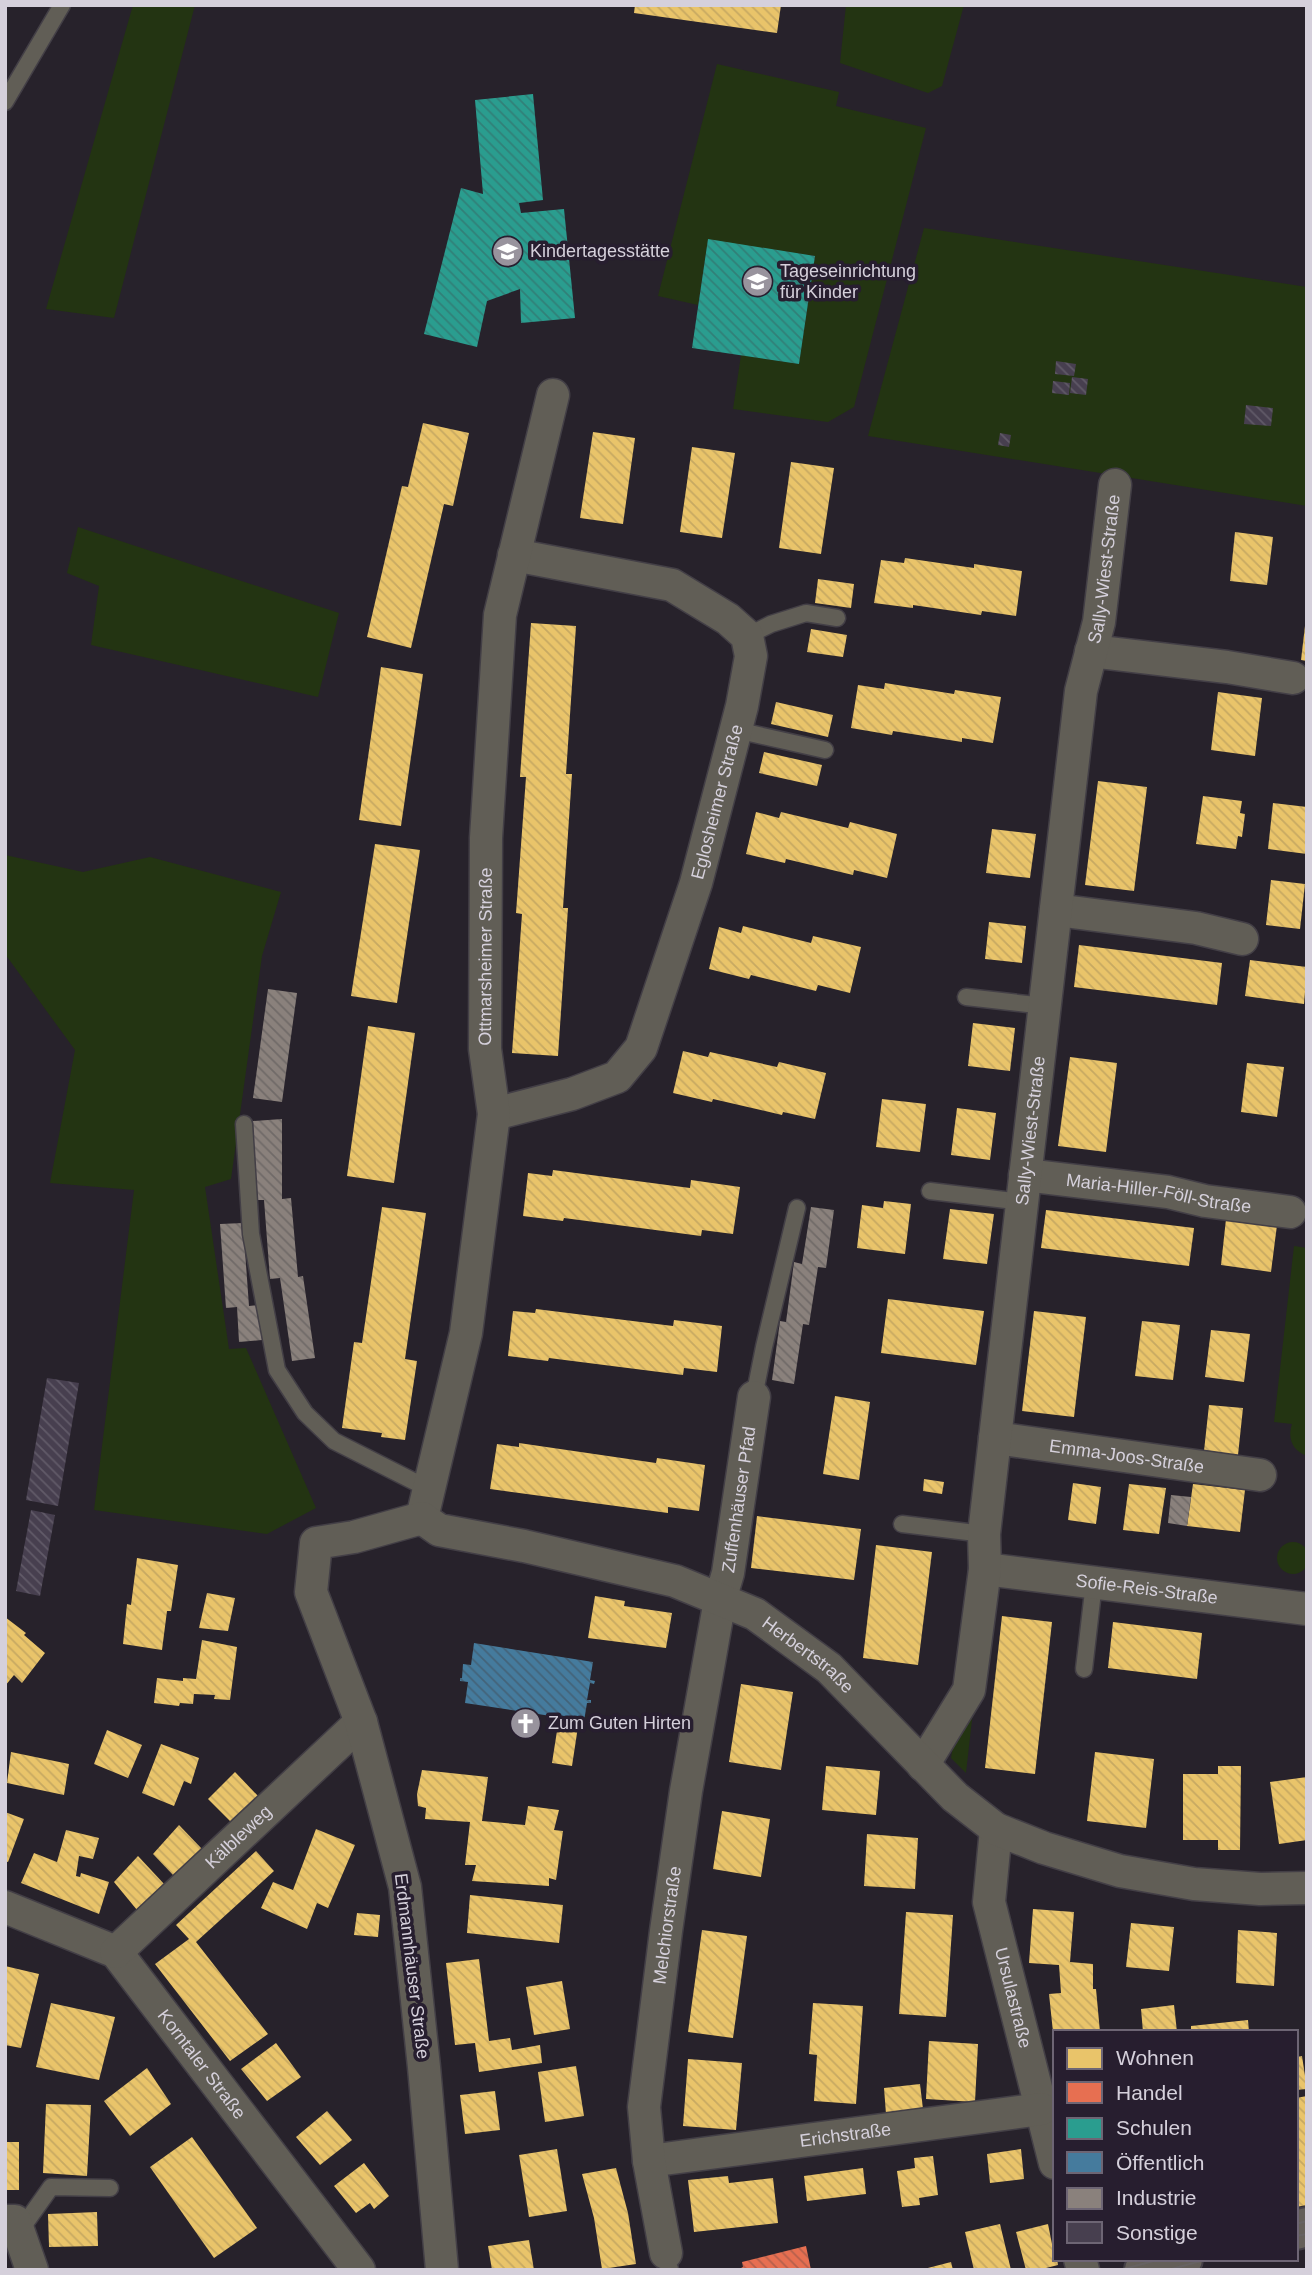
<svg xmlns="http://www.w3.org/2000/svg" width="1312" height="2275" viewBox="0 0 1312 2275" font-family="Helvetica,sans-serif">
<style>
.green{fill:#233412}
.homes{fill:url(#homes-back-hatch)}
.shops{fill:url(#shops-back-hatch)}
.schools{fill:url(#schools-back-hatch)}
.public{fill:url(#public-back-hatch)}
.industry{fill:url(#industry-back-hatch)}
.building{fill:url(#building-back-hatch)}
.lines{fill:none;stroke-linecap:round;stroke-linejoin:round}
.lane-casing{stroke:#433f46;stroke-width:19}
.street-casing{stroke:#433f46;stroke-width:35}
.secondary-casing{stroke:#433f46;stroke-width:42}
.lane{stroke:#615e56;stroke-width:16}
.street{stroke:#615e56;stroke-width:32}
.secondary{stroke:#645f59;stroke-width:38}
.tram{stroke:#666262;stroke-width:2}
.labels{text-anchor:middle;dominant-baseline:central;stroke-width:7;stroke-linejoin:round;paint-order:stroke}
.poi-label{font-size:18px;fill:#d5d0db;stroke:#271e2f;text-anchor:start}
.street-label{font-size:18px;fill:#d5d0db;stroke:#271e2f}
</style>
<defs>
<pattern id="homes-back-hatch" width="6" height="6" patternUnits="userSpaceOnUse" patternTransform="scale(1.75)"><rect width="6" height="6" fill="#e9c46a"/><path d="M-1 5l2 2M0 0l6 6M5-1l2 2" fill="none" stroke="#c7a962"/></pattern>
<pattern id="shops-back-hatch" width="6" height="6" patternUnits="userSpaceOnUse" patternTransform="scale(1.75)"><rect width="6" height="6" fill="#e76f51"/><path d="M-1 5l2 2M0 0l6 6M5-1l2 2" fill="none" stroke="#b5604c"/></pattern>
<pattern id="schools-back-hatch" width="6" height="6" patternUnits="userSpaceOnUse" patternTransform="scale(1.75)"><rect width="6" height="6" fill="#2a9d8f"/><path d="M-1 5l2 2M0 0l6 6M5-1l2 2" fill="none" stroke="#318078"/></pattern>
<pattern id="public-back-hatch" width="6" height="6" patternUnits="userSpaceOnUse" patternTransform="scale(1.75)"><rect width="6" height="6" fill="#457b9d"/><path d="M-1 5l2 2M0 0l6 6M5-1l2 2" fill="none" stroke="#436379"/></pattern>
<pattern id="industry-back-hatch" width="6" height="6" patternUnits="userSpaceOnUse" patternTransform="scale(1.75)"><rect width="6" height="6" fill="#8a817c"/><path d="M-1 5l2 2M0 0l6 6M5-1l2 2" fill="none" stroke="#706a68"/></pattern>
<pattern id="building-back-hatch" width="6" height="6" patternUnits="userSpaceOnUse" patternTransform="scale(1.75)"><rect width="6" height="6" fill="#473f4f"/><path d="M-1 5l2 2M0 0l6 6M5-1l2 2" fill="none" stroke="#615a68"/></pattern>
</defs>
<rect width="100%" height="100%" fill="#27222b"/>
<!-- green -->
<g class="green">
<polygon points="133,5 195,5 114,318 46,309"/>
<polygon points="846,5 964,5 942,86 928,93 840,63"/>
<polygon points="717,64 839,92 836,106 926,128 854,407 828,422 733,409 741,355 799,364 815,256 708,240 698,305 658,296"/>
<polygon points="924,228 1307,287 1307,506 868,436"/>
<polygon points="78,527 339,613 318,697 91,645 99,586 67,573"/>
<polygon points="5,855 83,872 150,857 281,892 262,956 231,1179 205,1187 229,1349 246,1348 316,1508 267,1534 94,1510 134,1190 50,1183 75,1050 5,954"/>
<path d="M 1294,1246 L 1307,1248 L 1307,1456 C 1293,1451 1287,1439 1292,1424 L 1274,1422 Z"/>
<circle cx="1293" cy="1558" r="16"/>
<polygon points="973,1711 966,1773 951,1758 954,1741"/>
</g>
<!-- homes -->
<g class="homes">
<polygon points="635,5 781,5 777,33 634,13"/>
<polygon points="423,423 469,433 453,506 444,504 411,648 367,637 402,486 408,487"/>
<polygon points="593,432 635,438 623,524 580,518"/>
<polygon points="692,447 735,453 722,538 680,532"/>
<polygon points="791,462 834,468 821,554 779,548"/>
<polygon points="1235,532 1273,537 1267,585 1230,581"/>
<polygon points="905,558 974,568 974,564 1022,571 1016,616 982,611 981,615 913,605 913,608 874,603 881,560 904,563"/>
<polygon points="818,579 854,584 851,608 815,603"/>
<polygon points="531,623 576,626 566,774 572,774 563,908 568,908 558,1056 512,1053 522,914 516,913 526,777 520,777"/>
<polygon points="1305,626 1307,626 1307,661 1301,660"/>
<polygon points="811,629 847,635 843,657 807,652"/>
<polygon points="381,667 423,674 401,826 359,820"/>
<polygon points="885,683 954,694 955,690 1001,697 993,743 962,738 962,742 893,731 892,735 851,728 858,685 884,689"/>
<polygon points="1218,692 1262,698 1255,756 1211,750"/>
<polygon points="776,702 833,715 828,737 771,724"/>
<polygon points="764,752 822,765 817,786 759,773"/>
<polygon points="1098,781 1147,787 1134,891 1085,885"/>
<polygon points="1203,796 1242,801 1240,813 1245,814 1242,837 1238,836 1236,849 1196,844"/>
<polygon points="1273,803 1307,807 1307,854 1268,849"/>
<polygon points="756,812 779,818 781,812 848,828 850,822 897,834 887,878 854,870 853,875 786,859 785,863 746,854"/>
<polygon points="992,829 1036,834 1030,878 986,873"/>
<polygon points="375,844 420,850 397,1003 351,996"/>
<polygon points="1271,880 1305,884 1300,929 1266,925"/>
<polygon points="989,922 1026,926 1022,963 985,959"/>
<polygon points="743,926 811,943 813,936 861,947 850,993 818,985 816,991 751,975 749,979 709,969 719,927 741,933"/>
<polygon points="1079,945 1222,963 1217,1005 1074,987"/>
<polygon points="1250,960 1307,967 1304,1004 1245,996"/>
<polygon points="973,1023 1015,1028 1010,1071 968,1066"/>
<polygon points="368,1026 415,1033 394,1183 347,1176"/>
<polygon points="683,1051 708,1057 710,1052 777,1067 779,1062 826,1073 815,1119 783,1112 782,1115 713,1099 712,1102 673,1093"/>
<polygon points="1070,1057 1117,1063 1106,1152 1058,1146"/>
<polygon points="1247,1063 1284,1067 1277,1117 1241,1112"/>
<polygon points="882,1099 926,1104 920,1152 876,1147"/>
<polygon points="957,1108 996,1113 990,1160 951,1155"/>
<polygon points="553,1170 690,1188 691,1180 740,1187 733,1234 702,1230 701,1236 564,1218 563,1221 523,1216 528,1173 552,1176"/>
<polygon points="884,1201 911,1204 905,1254 857,1248 862,1205 883,1208"/>
<polygon points="382,1207 426,1213 405,1359 417,1361 405,1440 381,1437 382,1433 342,1428 354,1342 362,1343"/>
<polygon points="950,1209 994,1214 987,1264 943,1259"/>
<polygon points="1046,1210 1194,1228 1189,1266 1041,1248"/>
<polygon points="1226,1219 1277,1225 1271,1272 1221,1265"/>
<polygon points="888,1299 984,1311 976,1365 881,1353"/>
<polygon points="536,1309 673,1326 674,1320 722,1326 717,1372 684,1368 683,1375 549,1358 548,1361 508,1356 513,1311 535,1313"/>
<polygon points="1034,1311 1086,1317 1074,1417 1022,1411"/>
<polygon points="1142,1321 1180,1325 1173,1380 1135,1376"/>
<polygon points="1211,1330 1250,1334 1244,1382 1205,1377"/>
<polygon points="835,1396 870,1402 859,1480 823,1474"/>
<polygon points="1209,1405 1243,1408 1238,1455 1204,1451"/>
<polygon points="519,1443 656,1463 657,1458 705,1465 699,1511 668,1507 668,1513 490,1489 497,1444 519,1447"/>
<polygon points="924,1479 944,1482 942,1494 923,1491"/>
<polygon points="1073,1483 1101,1487 1096,1524 1068,1520"/>
<polygon points="1129,1484 1166,1488 1159,1534 1123,1530"/>
<polygon points="1193,1484 1245,1490 1240,1532 1187,1526"/>
<polygon points="757,1516 861,1529 854,1580 751,1568"/>
<polygon points="876,1545 932,1552 918,1665 863,1658"/>
<polygon points="137,1558 178,1565 171,1611 167,1611 162,1650 123,1644 127,1604 131,1605"/>
<polygon points="207,1593 235,1598 228,1631 199,1628"/>
<polygon points="595,1596 625,1601 624,1606 672,1613 666,1648 588,1638"/>
<polygon points="1002,1616 1052,1622 1035,1774 985,1768"/>
<polygon points="5,1617 26,1633 24,1635 45,1653 22,1683 14,1675 5,1686"/>
<polygon points="1113,1622 1202,1633 1197,1679 1108,1668"/>
<polygon points="202,1640 237,1647 230,1700 214,1699 215,1695 194,1694 193,1704 180,1703 179,1706 154,1703 157,1678 183,1681 183,1678 196,1679"/>
<polygon points="741,1684 793,1692 781,1770 729,1762"/>
<polygon points="559,1718 579,1720 572,1766 552,1763"/>
<polygon points="107,1730 142,1745 128,1778 94,1764"/>
<polygon points="161,1744 199,1758 191,1784 184,1781 174,1806 142,1793"/>
<polygon points="11,1752 69,1764 64,1795 7,1783"/>
<polygon points="1095,1752 1154,1759 1146,1828 1087,1821"/>
<polygon points="826,1766 880,1771 876,1815 822,1810"/>
<polygon points="1218,1766 1241,1766 1240,1850 1218,1850 1218,1840 1183,1840 1183,1774 1218,1774"/>
<polygon points="422,1770 488,1777 482,1821 525,1825 528,1806 559,1810 554,1830 563,1831 556,1880 549,1878 549,1886 472,1881 476,1865 465,1865 470,1822 425,1819 426,1808 418,1806 417,1794"/>
<polygon points="235,1772 259,1797 231,1822 208,1799"/>
<polygon points="1307,1777 1307,1840 1279,1844 1270,1782"/>
<polygon points="722,1811 770,1819 761,1877 713,1869"/>
<polygon points="5,1812 24,1819 8,1862 5,1861"/>
<polygon points="179,1825 202,1849 174,1876 153,1854"/>
<polygon points="316,1829 355,1845 328,1908 317,1903 307,1929 261,1908 273,1882 293,1890"/>
<polygon points="66,1830 99,1838 93,1859 79,1856 76,1876 80,1877 81,1873 109,1882 99,1914 21,1883 34,1853 57,1862"/>
<polygon points="867,1834 918,1838 915,1889 864,1886"/>
<polygon points="256,1851 274,1871 196,1942 268,2034 230,2061 155,1964 189,1939 176,1925"/>
<polygon points="138,1856 165,1885 137,1910 114,1882"/>
<polygon points="470,1895 563,1905 559,1943 467,1933"/>
<polygon points="1033,1909 1074,1912 1070,1962 1093,1964 1093,1989 1096,1989 1100,2032 1053,2032 1049,1994 1061,1993 1059,1965 1029,1963"/>
<polygon points="906,1912 953,1915 946,2017 899,2014"/>
<polygon points="357,1913 380,1915 378,1937 354,1935"/>
<polygon points="1131,1923 1174,1927 1169,1971 1126,1967"/>
<polygon points="702,1930 747,1936 733,2038 688,2032"/>
<polygon points="1238,1930 1277,1933 1274,1986 1236,1983"/>
<polygon points="479,1959 489,2041 510,2038 512,2050 540,2045 542,2063 479,2072 475,2043 455,2045 446,1963"/>
<polygon points="5,1966 39,1974 21,2048 5,2045"/>
<polygon points="562,1981 570,2029 534,2035 526,1987"/>
<polygon points="51,2003 115,2017 99,2080 36,2067"/>
<polygon points="813,2003 863,2006 856,2104 814,2101 817,2055 809,2054"/>
<polygon points="1174,2005 1177,2032 1143,2032 1141,2009"/>
<polygon points="1248,2020 1249,2032 1191,2032 1191,2026"/>
<polygon points="929,2041 978,2044 975,2102 926,2099"/>
<polygon points="276,2043 301,2077 267,2101 241,2069"/>
<polygon points="1302,2056 1307,2089 1296,2090 1296,2057"/>
<polygon points="688,2059 742,2063 736,2130 683,2126"/>
<polygon points="576,2066 584,2116 545,2122 538,2072"/>
<polygon points="147,2068 171,2104 130,2136 104,2101"/>
<polygon points="920,2084 923,2109 886,2114 884,2088"/>
<polygon points="495,2091 500,2130 465,2134 460,2095"/>
<polygon points="1307,2096 1307,2205 1296,2207 1296,2098"/>
<polygon points="46,2104 91,2105 87,2176 43,2173"/>
<polygon points="327,2111 352,2140 320,2165 296,2137"/>
<polygon points="192,2137 257,2228 214,2258 150,2167"/>
<rect x="5" y="2142" width="14" height="48"/>
<polygon points="557,2149 567,2211 529,2217 519,2155"/>
<polygon points="1021,2149 1024,2179 990,2183 987,2154"/>
<polygon points="933,2156 938,2195 919,2198 920,2205 902,2207 897,2171 915,2168 914,2158"/>
<polygon points="364,2163 389,2196 374,2209 370,2203 356,2213 334,2186"/>
<polygon points="616,2168 628,2213 636,2264 602,2269 594,2218 582,2174"/>
<polygon points="863,2168 866,2194 807,2201 804,2176"/>
<polygon points="728,2176 729,2183 773,2178 778,2223 694,2232 688,2180"/>
<polygon points="97,2212 98,2246 49,2247 48,2214"/>
<polygon points="1000,2224 1011,2270 974,2270 965,2232"/>
<polygon points="1048,2224 1055,2259 1057,2259 1058,2265 1038,2270 1026,2270 1016,2232"/>
<polygon points="529,2240 534,2270 492,2270 488,2246"/>
<polygon points="951,2262 953,2270 924,2270 924,2269"/>
</g>
<!-- shops -->
<polygon class="shops" points="806,2246 811,2270 737,2270 743,2267 742,2262"/>
<!-- schools -->
<g class="schools">
<polygon points="533,94 543,200 519,203 521,213 564,209 575,318 521,323 520,289 487,301 477,347 424,334 461,188 483,194 475,100"/>
<polygon points="708,239 815,256 799,364 692,348"/>
</g>
<!-- public -->
<polygon class="public" points="474,1643 593,1662 590,1680 595,1681 594,1684 590,1683 587,1700 591,1700 591,1703 587,1703 584,1721 465,1703 468,1682 460,1681 460,1678 462,1678 463,1664 471,1665"/>
<!-- industry -->
<g class="industry">
<polygon points="268,989 297,993 282,1102 253,1098"/>
<polygon points="282,1119 282,1199 291,1198 298,1277 303,1276 315,1358 292,1361 280,1278 270,1279 264,1200 255,1200 253,1121"/>
<polygon points="811,1207 834,1210 826,1268 818,1267 809,1325 803,1324 794,1384 772,1380 780,1321 786,1322 794,1262 802,1264"/>
<polygon points="243,1223 249,1306 259,1305 262,1340 239,1342 237,1307 226,1308 220,1224"/>
<polygon points="1171,1495 1191,1497 1187,1526 1168,1523"/>
</g>
<!-- building -->
<g class="building">
<polygon points="1056,361 1076,364 1074,376 1055,374"/>
<polygon points="1072,377 1088,379 1086,395 1070,393"/>
<polygon points="1053,381 1070,383 1069,395 1052,393"/>
<polygon points="1246,405 1273,408 1271,426 1244,424"/>
<polygon points="1000,433 1011,435 1009,447 998,445"/>
<polygon points="47,1378 79,1383 58,1506 26,1500"/>
<polygon points="31,1510 55,1515 40,1596 16,1591"/>
</g>
<g class="lines">
<defs>
<g id="lane">
<polyline points="5,102 62,5"/>
<polyline points="747,636 771,624 806,613 837,618"/>
<polyline points="736,730 825,750"/>
<polyline points="966,997 1045,1006"/>
<polyline points="244,1124 251,1234 277,1370 305,1413 334,1441 427,1488"/>
<polyline points="930,1191 1022,1202"/>
<polyline points="754,1397 764,1347 797,1208"/>
<polyline points="902,1524 984,1534"/>
<polyline points="1084,1669 1094,1583"/>
<polyline points="19,2232 51,2187 110,2188"/>
<polyline points="670,2269 670,2270"/>
</g>
<g id="street">
<polyline points="1091,651 1227,667 1293,678"/>
<polyline points="1056,910 1196,928 1242,939"/>
<path id="s1" d="M 494,1114 L 572,1094 L 617,1077 L 641,1048 L 696,883 L 742,706 L 751,656 L 747,636 L 728,619 L 672,585 L 514,555"/>
<path id="s2" d="M 1025,1175 L 1168,1192 L 1205,1201 L 1290,1212"/>
<path id="s3" d="M 995,1438 L 1260,1475"/>
<path id="s4" d="M 422,1518 L 466,1333 L 494,1114 L 485,1049 L 486,838 L 500,615 L 553,395"/>
<path id="s5" d="M 985,1569 L 1307,1609"/>
<path id="s6" d="M 923,1765 L 969,1690 L 985,1569 L 984,1534 L 1081,691 L 1099,622 L 1115,485"/>
<path id="s7" d="M 996,1829 L 989,1902 L 1055,2163"/>
<path id="s8" d="M 5,1907 L 116,1952 L 359,2270"/>
<path id="s9" d="M 116,1952 L 361,1722"/>
<path id="s10" d="M 649,2161 L 1041,2109"/>
<polyline points="5,2221 15,2221 32,2270"/>
<path id="s11" d="M 666,2253 L 649,2161 L 644,2107 L 666,1931 L 686,1791 L 720,1600 L 728,1573 L 754,1397"/>
<polyline points="1080,2259 1083,2270"/>
<path id="s12" d="M 442,2270 L 424,2067 L 405,1887 L 361,1722 L 311,1592 L 316,1543 L 354,1537 L 422,1518 L 439,1530 L 524,1546 L 675,1581 L 755,1614 L 829,1668 L 955,1797 L 996,1829 L 1044,1848 L 1120,1871 L 1194,1884 L 1260,1889 L 1307,1888"/>
</g>
<g id="secondary">
<polyline points="1296,2230 1307,2227"/>
<polyline points="1144,2270 1183,2259"/>
</g>
</defs>
<!-- lane casing -->
<use href="#lane" class="lane-casing"/>
<!-- street casing -->
<use href="#street" class="street-casing"/>
<!-- secondary casing -->
<use href="#secondary" class="secondary-casing"/>
<!-- lane -->
<use href="#lane" class="lane"/>
<!-- street -->
<use href="#street" class="street"/>
<!-- secondary -->
<use href="#secondary" class="secondary"/>
<!-- tram -->
<g class="tram">
<polyline points="1296,2224 1307,2221"/>
<polyline points="1296,2236 1307,2234"/>
<polyline points="1120,2270 1161,2259"/>
<polyline points="1168,2270 1208,2259"/>
</g>
</g>
<!-- icons -->
<defs>
<symbol id="school-disc" viewBox="-11 -11 22 22"><circle r="9.5" fill="#98939d" stroke="#271e2f"/><path d="M0-5L7-2L0 1L-7-2ZM-4 1L0 2.5L4 1V4Q0 6-4 4Z" fill="#fff"/></symbol>
<symbol id="church-disc" viewBox="-11 -11 22 22"><circle r="9.5" fill="#98939d" stroke="#271e2f"/><path d="M-1.2-6h2.4v3.5h3.3v2.4h-3.3V6h-2.4V-.1h-3.3v-2.4h3.3Z" fill="#fff"/></symbol>
</defs>
<g fill-rule="evenodd">
<use href="#school-disc" x="490" y="234" width="35" height="35"/>
<use href="#school-disc" x="740" y="264" width="35" height="35"/>
<use href="#church-disc" x="508" y="1706" width="35" height="35"/>
</g>
<g class="labels">
<!-- poi labels -->
<g class="poi-label">
<text x="530" y="251">Kindertagesstätte</text>
<text x="780" y="271">Tageseinrichtung<tspan x="780" dy="21">für Kinder</tspan></text>
<text x="548" y="1723">Zum Guten Hirten</text>
</g>
<!-- street labels -->
<g class="street-label">
<text stroke="none"><textPath href="#s6" startOffset="1218">Sally-Wiest-Straße</textPath></text>
<text stroke="none"><textPath href="#s1" startOffset="424">Eglosheimer Straße</textPath></text>
<text stroke="none"><textPath href="#s4" startOffset="569">Ottmarsheimer Straße</textPath></text>
<text stroke="none"><textPath href="#s6" startOffset="651">Sally-Wiest-Straße</textPath></text>
<text stroke="none"><textPath href="#s2" startOffset="135">Maria-Hiller-Föll-Straße</textPath></text>
<text stroke="none"><textPath href="#s3" startOffset="133">Emma-Joos-Straße</textPath></text>
<text stroke="none"><textPath href="#s11" startOffset="763">Zuffenhäuser Pfad</textPath></text>
<text stroke="none"><textPath href="#s5" startOffset="163">Sofie-Reis-Straße</textPath></text>
<text stroke="none"><textPath href="#s12" startOffset="1269">Herbertstraße</textPath></text>
<text stroke="none"><textPath href="#s9" startOffset="168">Kälbleweg</textPath></text>
<text stroke="none"><textPath href="#s11" startOffset="331">Melchiorstraße</textPath></text>
<text transform="translate(412 1966) rotate(83)">Erdmannhäuser Straße</text>
<text stroke="none"><textPath href="#s7" startOffset="172">Ursulastraße</textPath></text>
<text stroke="none"><textPath href="#s8" startOffset="261">Korntaler Straße</textPath></text>
<text stroke="none"><textPath href="#s10" startOffset="198">Erichstraße</textPath></text>
</g>
</g>
<!-- border -->
<rect width="1312" height="2275" fill="none" stroke="#d5d0db" stroke-width="14"/>
<!-- legend -->
<rect x="1053" y="2030" width="245" height="231" fill="#271e2f" stroke="#6d6574" stroke-width="2"/>
<rect x="1067" y="2048" width="35" height="21" fill="#e9c46a" stroke="#6d6574" stroke-width="2"/>
<text x="1116" y="2065" font-size="21" fill="#d5d0db">Wohnen</text>
<rect x="1067" y="2082" width="35" height="21" fill="#e76f51" stroke="#6d6574" stroke-width="2"/>
<text x="1116" y="2100" font-size="21" fill="#d5d0db">Handel</text>
<rect x="1067" y="2118" width="35" height="21" fill="#2a9d8f" stroke="#6d6574" stroke-width="2"/>
<text x="1116" y="2135" font-size="21" fill="#d5d0db">Schulen</text>
<rect x="1067" y="2152" width="35" height="21" fill="#457b9d" stroke="#6d6574" stroke-width="2"/>
<text x="1116" y="2170" font-size="21" fill="#d5d0db">Öffentlich</text>
<rect x="1067" y="2188" width="35" height="21" fill="#8a817c" stroke="#6d6574" stroke-width="2"/>
<text x="1116" y="2205" font-size="21" fill="#d5d0db">Industrie</text>
<rect x="1067" y="2222" width="35" height="21" fill="#473f4f" stroke="#6d6574" stroke-width="2"/>
<text x="1116" y="2240" font-size="21" fill="#d5d0db">Sonstige</text>
</svg>
